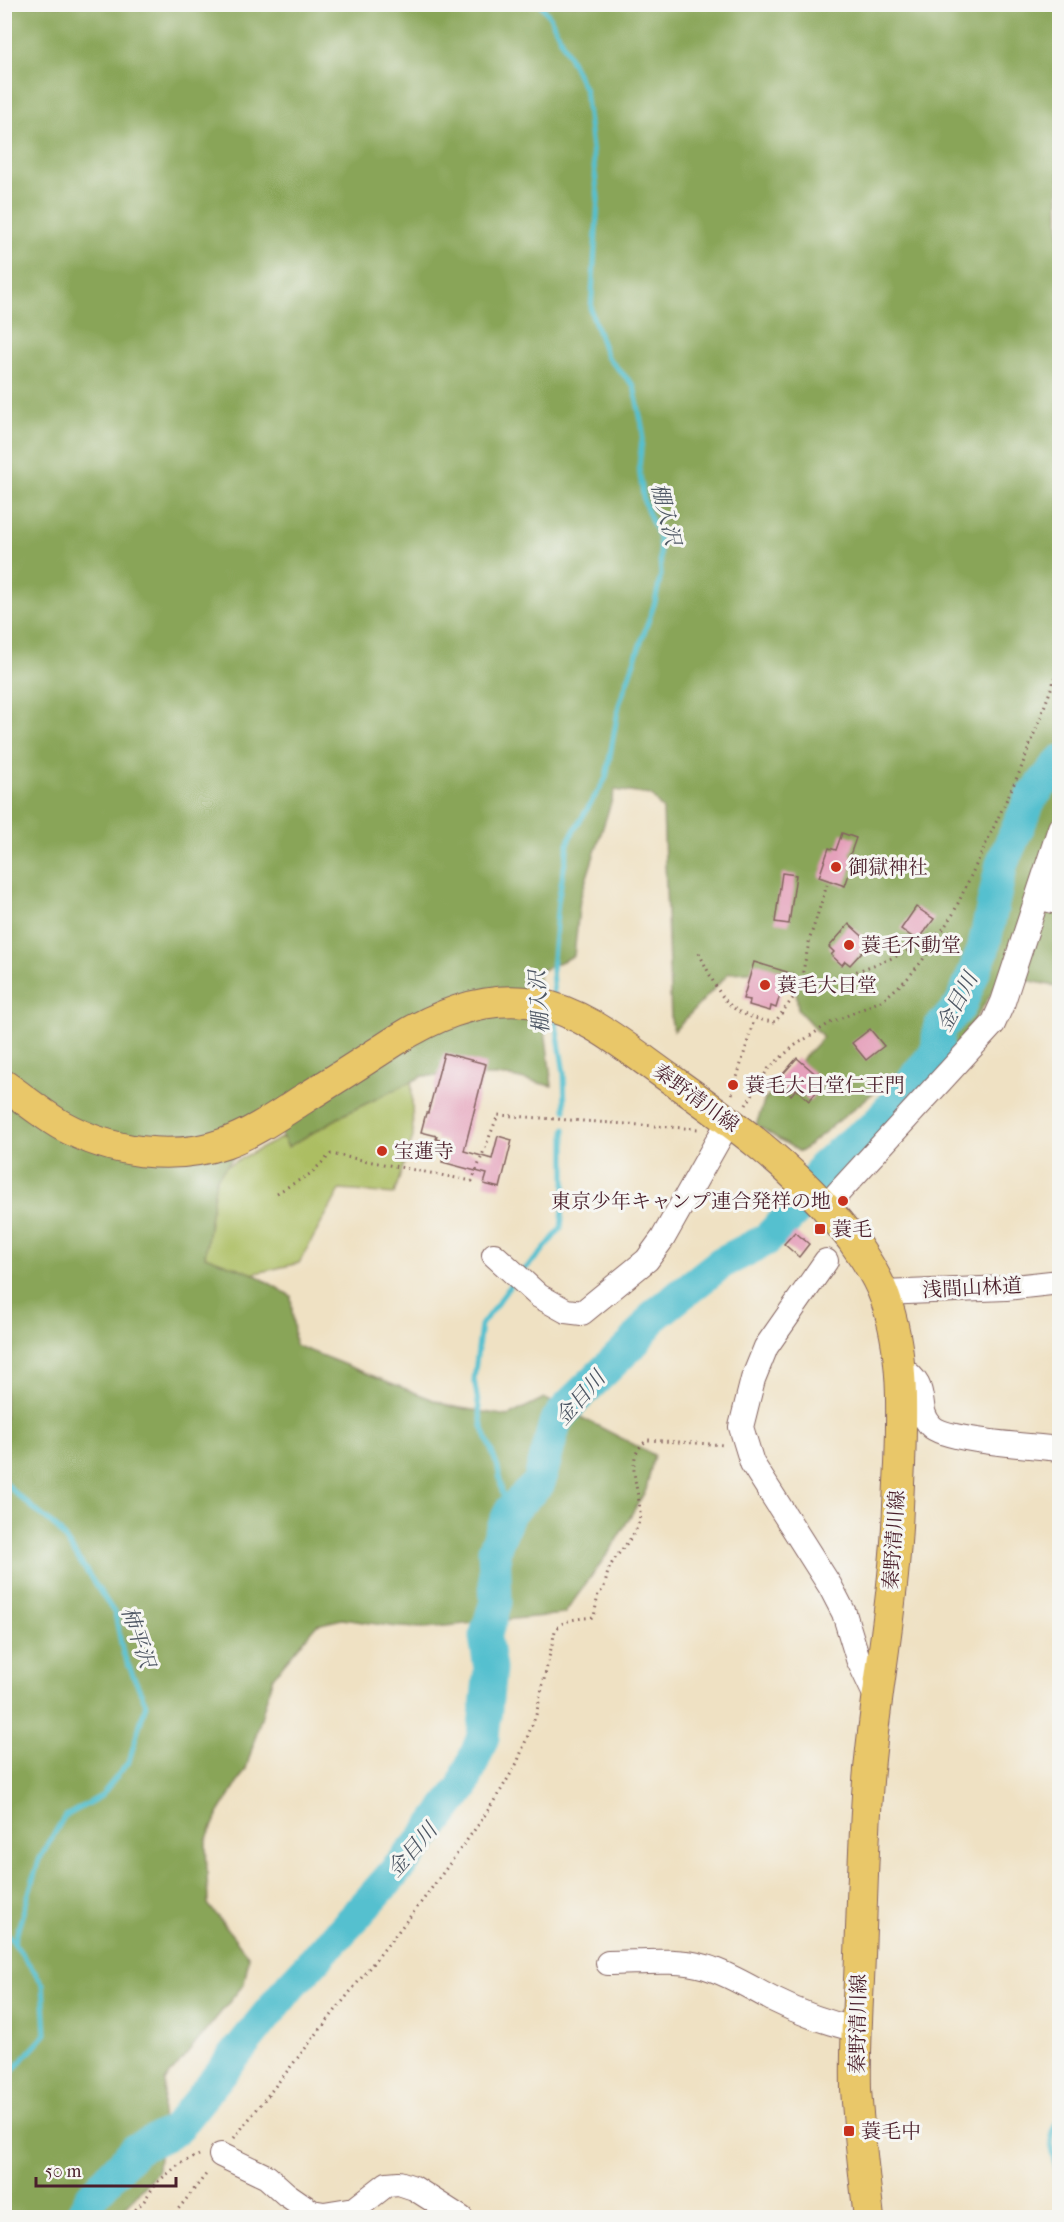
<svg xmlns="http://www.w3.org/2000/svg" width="1064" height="2222" viewBox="0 0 1064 2222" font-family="'IM FELL French Canon','Noto Serif JP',serif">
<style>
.green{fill:#acbe62;stroke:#7b6e46;stroke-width:1.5}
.forest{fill:#89a558;stroke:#6a6242;stroke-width:1.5}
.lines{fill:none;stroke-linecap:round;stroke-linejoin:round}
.stream{stroke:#55c0cf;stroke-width:5}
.river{stroke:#55c0cf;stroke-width:33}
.building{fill:#e5a1bb}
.minor-casing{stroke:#846360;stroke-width:26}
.major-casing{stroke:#846360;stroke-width:32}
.path{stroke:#846360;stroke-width:3;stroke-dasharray:1.5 4.5;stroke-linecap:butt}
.minor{stroke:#fff;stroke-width:24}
.major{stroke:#e9c769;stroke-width:30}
.poi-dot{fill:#c8321e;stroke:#f6f6f2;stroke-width:2}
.labels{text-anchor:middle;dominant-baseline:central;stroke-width:6;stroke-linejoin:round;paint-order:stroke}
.poi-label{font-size:20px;fill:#4a1f2b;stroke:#f6f6f2;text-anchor:start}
.street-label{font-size:20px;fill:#4a1f2b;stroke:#f6f6f2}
.water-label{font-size:21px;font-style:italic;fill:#4e5764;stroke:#f6f6f2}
</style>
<rect width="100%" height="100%" fill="#f6f6f2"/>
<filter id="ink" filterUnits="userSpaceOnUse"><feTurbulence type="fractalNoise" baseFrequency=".0167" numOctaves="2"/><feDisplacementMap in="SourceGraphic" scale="12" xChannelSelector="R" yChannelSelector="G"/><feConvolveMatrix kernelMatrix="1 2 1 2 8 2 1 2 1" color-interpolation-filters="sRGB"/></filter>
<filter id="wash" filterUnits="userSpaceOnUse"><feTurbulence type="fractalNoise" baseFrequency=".008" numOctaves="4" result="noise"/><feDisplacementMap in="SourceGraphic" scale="24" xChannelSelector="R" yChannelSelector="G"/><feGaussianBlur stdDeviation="1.35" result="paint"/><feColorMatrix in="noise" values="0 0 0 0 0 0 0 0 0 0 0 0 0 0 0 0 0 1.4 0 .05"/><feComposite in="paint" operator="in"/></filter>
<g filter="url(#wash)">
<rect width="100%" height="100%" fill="#efe1c3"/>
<!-- green -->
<polygon class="green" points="411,1065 413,1137 394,1194 340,1190 299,1263 200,1286 198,1229 220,1169 350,1103"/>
<!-- forest -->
<polygon class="forest" points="5,5 1059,5 1060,834 1047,875 1059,890 1059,987 1003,975 951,1057 908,1065 800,1152 756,1125 765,1099 823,1037 798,1010 794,970 729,973 674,1031 671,1020 663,810 651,795 615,790 580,899 574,956 538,972 552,1086 507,1076 423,1076 347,1113 288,1147 269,1112 216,1179 205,1256 254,1274 291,1296 295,1345 449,1406 508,1416 544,1398 654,1455 646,1490 611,1549 564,1614 425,1628 397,1627 342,1619 317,1625 273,1677 246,1769 218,1814 206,1841 208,1904 249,1957 244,1984 165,2081 158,2170 117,2217 5,2218"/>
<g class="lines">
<!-- stream -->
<g class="stream">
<polyline points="540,4 550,17 585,90 598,199 591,311 607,357 634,386 643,431 639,468 644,502 659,538 661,574 655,602 619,705 606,778 569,839 558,902 552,970 554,997"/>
<polyline points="555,1018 564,1073 565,1110"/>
<polyline points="522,1272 541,1253 561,1228 565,1188 565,1129"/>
<polyline points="4,1480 14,1492 59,1530 115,1614 123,1653 146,1704 129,1761 101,1796 64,1817 39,1860 14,1942"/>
<polyline points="510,1511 502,1492 498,1468 482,1426 474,1379 481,1325 514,1281"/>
<polyline points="4,1929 43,1984 46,2034 4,2080"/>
<path d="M 1060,2117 C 1045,2139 1052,2158 1060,2180"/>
</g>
<!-- river -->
<polyline class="river" points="80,2218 92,2196 136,2149 175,2130 291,1985 354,1918 422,1841 462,1788 483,1737 490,1669 485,1637 496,1602 494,1550 510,1511 539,1483 555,1423 570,1404 635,1341 655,1315 721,1263 766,1240 799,1207 823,1167 849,1144 875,1126 937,1051 939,1029 960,1006 983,950 1002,863 1031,798 1060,762"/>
</g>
<g id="blocks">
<!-- building -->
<g class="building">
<polygon points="842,833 856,838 850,855 855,857 845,886 819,877 829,848 836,850"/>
<polygon points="782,873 796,875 789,924 775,922"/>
<polygon points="916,907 934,919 918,941 901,929"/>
<polygon points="849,924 870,943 850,965 845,961 842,965 831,955 834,952 829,947"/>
<polygon points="754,962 787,972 776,1008 771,1006 770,1011 749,1005 750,1000 743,999"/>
<polygon points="870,1029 884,1046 866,1060 852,1043"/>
<polygon points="444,1053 486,1064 464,1151 492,1159 498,1136 512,1140 500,1188 484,1184 487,1174 442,1162 447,1142 436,1139 437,1136 421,1132 426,1113 428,1113"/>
<polygon points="797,1058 825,1082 809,1101 796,1089 791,1095 776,1082"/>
<polygon points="795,1232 809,1244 799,1257 784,1244"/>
</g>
</g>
</g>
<g filter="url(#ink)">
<use href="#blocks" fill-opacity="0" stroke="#846360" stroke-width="1.5"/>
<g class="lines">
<defs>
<g id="minor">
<polyline points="1038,897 1060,903"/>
<polyline points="825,1207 993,1024 1003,1002 1060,828"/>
<polyline points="494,1255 539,1296 566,1311 582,1313 647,1260 663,1238 729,1121"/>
<polyline points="826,1261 766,1347 753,1379 741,1427 752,1463 830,1586 844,1613 858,1659 878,1701"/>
<polyline points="883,1293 1006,1288 1060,1282"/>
<path d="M 899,1367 C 933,1387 913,1407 931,1426 C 945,1441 1035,1446 1060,1449"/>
<path d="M 608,1963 C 639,1963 676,1958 706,1967 C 729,1974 751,1988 772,1999 C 798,2012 827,2023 855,2029"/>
<polyline points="221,2155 267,2177 286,2194 312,2212 324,2214 355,2209 387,2184 399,2183 414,2188 461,2218"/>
</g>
<path id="major" d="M 4,1085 C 23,1098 42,1114 61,1125 C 110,1152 172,1162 225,1143 C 253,1133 277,1116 302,1100 C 333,1081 364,1061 395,1041 C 437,1014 484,995 535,1003 C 587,1012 630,1051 672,1080 C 731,1122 791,1165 838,1222 C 854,1241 877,1274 885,1298 C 904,1350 902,1410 900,1465 C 898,1495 898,1525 895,1554 C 889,1630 874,1705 868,1781 C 863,1847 862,1913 859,1980 C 857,2016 855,2052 856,2089 C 859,2132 864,2175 869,2218"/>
</defs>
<!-- minor casing -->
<use href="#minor" class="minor-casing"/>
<!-- major casing -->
<use href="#major" class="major-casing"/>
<!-- path -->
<g class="path">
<path d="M 699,953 C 720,995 725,1016 775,1022 L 799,990 L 823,984 L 900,955 L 939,933"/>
<polyline points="799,990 810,938 827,885"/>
<polyline points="732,1094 754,1020"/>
<polyline points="746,1105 768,1069 794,1046 830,1023 883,1000 907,979 922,961 953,914 1020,771 1060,665"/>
<polyline points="277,1193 310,1174 331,1154 472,1181 498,1115 698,1129"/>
<path d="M 234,2138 L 420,1904 L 481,1821 L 501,1790 L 517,1763 L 536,1715 L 555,1631 C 563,1618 579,1619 594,1617 L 598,1594 C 607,1587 605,1579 609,1569 C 617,1550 640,1536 640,1513 C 640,1489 622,1456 648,1440 L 726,1445"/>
<polyline points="127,2218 144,2201 156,2183 180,2164 199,2155"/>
<polyline points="171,2218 208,2172"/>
</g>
<!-- minor -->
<use href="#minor" class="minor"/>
<!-- major -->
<use href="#major" class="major"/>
</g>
</g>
<!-- markers -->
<g class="poi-dot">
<circle cx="836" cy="867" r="6"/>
<circle cx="849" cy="945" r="6"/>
<circle cx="765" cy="985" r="6"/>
<circle cx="733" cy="1085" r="6"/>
<circle cx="382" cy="1151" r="6"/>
<circle cx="843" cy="1201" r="6"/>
<rect x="814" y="1223" width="12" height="12" rx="3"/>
<rect x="843" y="2125" width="12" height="12" rx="3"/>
</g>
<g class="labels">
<!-- poi labels -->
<g class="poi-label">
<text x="848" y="867">御獄神社</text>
<text x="861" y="945">蓑毛不動堂</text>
<text x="777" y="985">蓑毛大日堂</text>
<text x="745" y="1085">蓑毛大日堂仁王門</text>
<text x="394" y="1151">宝蓮寺</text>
<text x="831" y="1201" text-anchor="end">東京少年キャンプ連合発祥の地</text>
<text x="832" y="1229">蓑毛</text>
<text x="861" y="2131">蓑毛中</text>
</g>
<!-- street labels -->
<g class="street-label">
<text transform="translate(696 1098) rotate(36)">秦野清川線</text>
<text transform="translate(972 1288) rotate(-3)">浅間山林道</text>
<text transform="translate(894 1540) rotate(-86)">秦野清川線</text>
<text transform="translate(858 2024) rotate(-89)">秦野清川線</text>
</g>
<!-- water labels -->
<g class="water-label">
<text transform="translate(666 514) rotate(76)">棚入沢</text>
<text transform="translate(539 1002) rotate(-94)">棚入沢</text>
<text transform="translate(957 1002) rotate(-62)">金目川</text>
<text transform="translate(580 1398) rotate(-49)">金目川</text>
<text transform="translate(138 1637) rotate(71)">柿平沢</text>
<text transform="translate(412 1850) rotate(-49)">金目川</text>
</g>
</g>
<!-- margin -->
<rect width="1064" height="2222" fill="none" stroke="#f6f6f2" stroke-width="24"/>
<!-- scale -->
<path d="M36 2177v9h140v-9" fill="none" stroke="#4a1f2b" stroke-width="3"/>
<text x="45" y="2177" font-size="18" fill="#4a1f2b" stroke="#f6f6f2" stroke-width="4.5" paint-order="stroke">50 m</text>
</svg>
